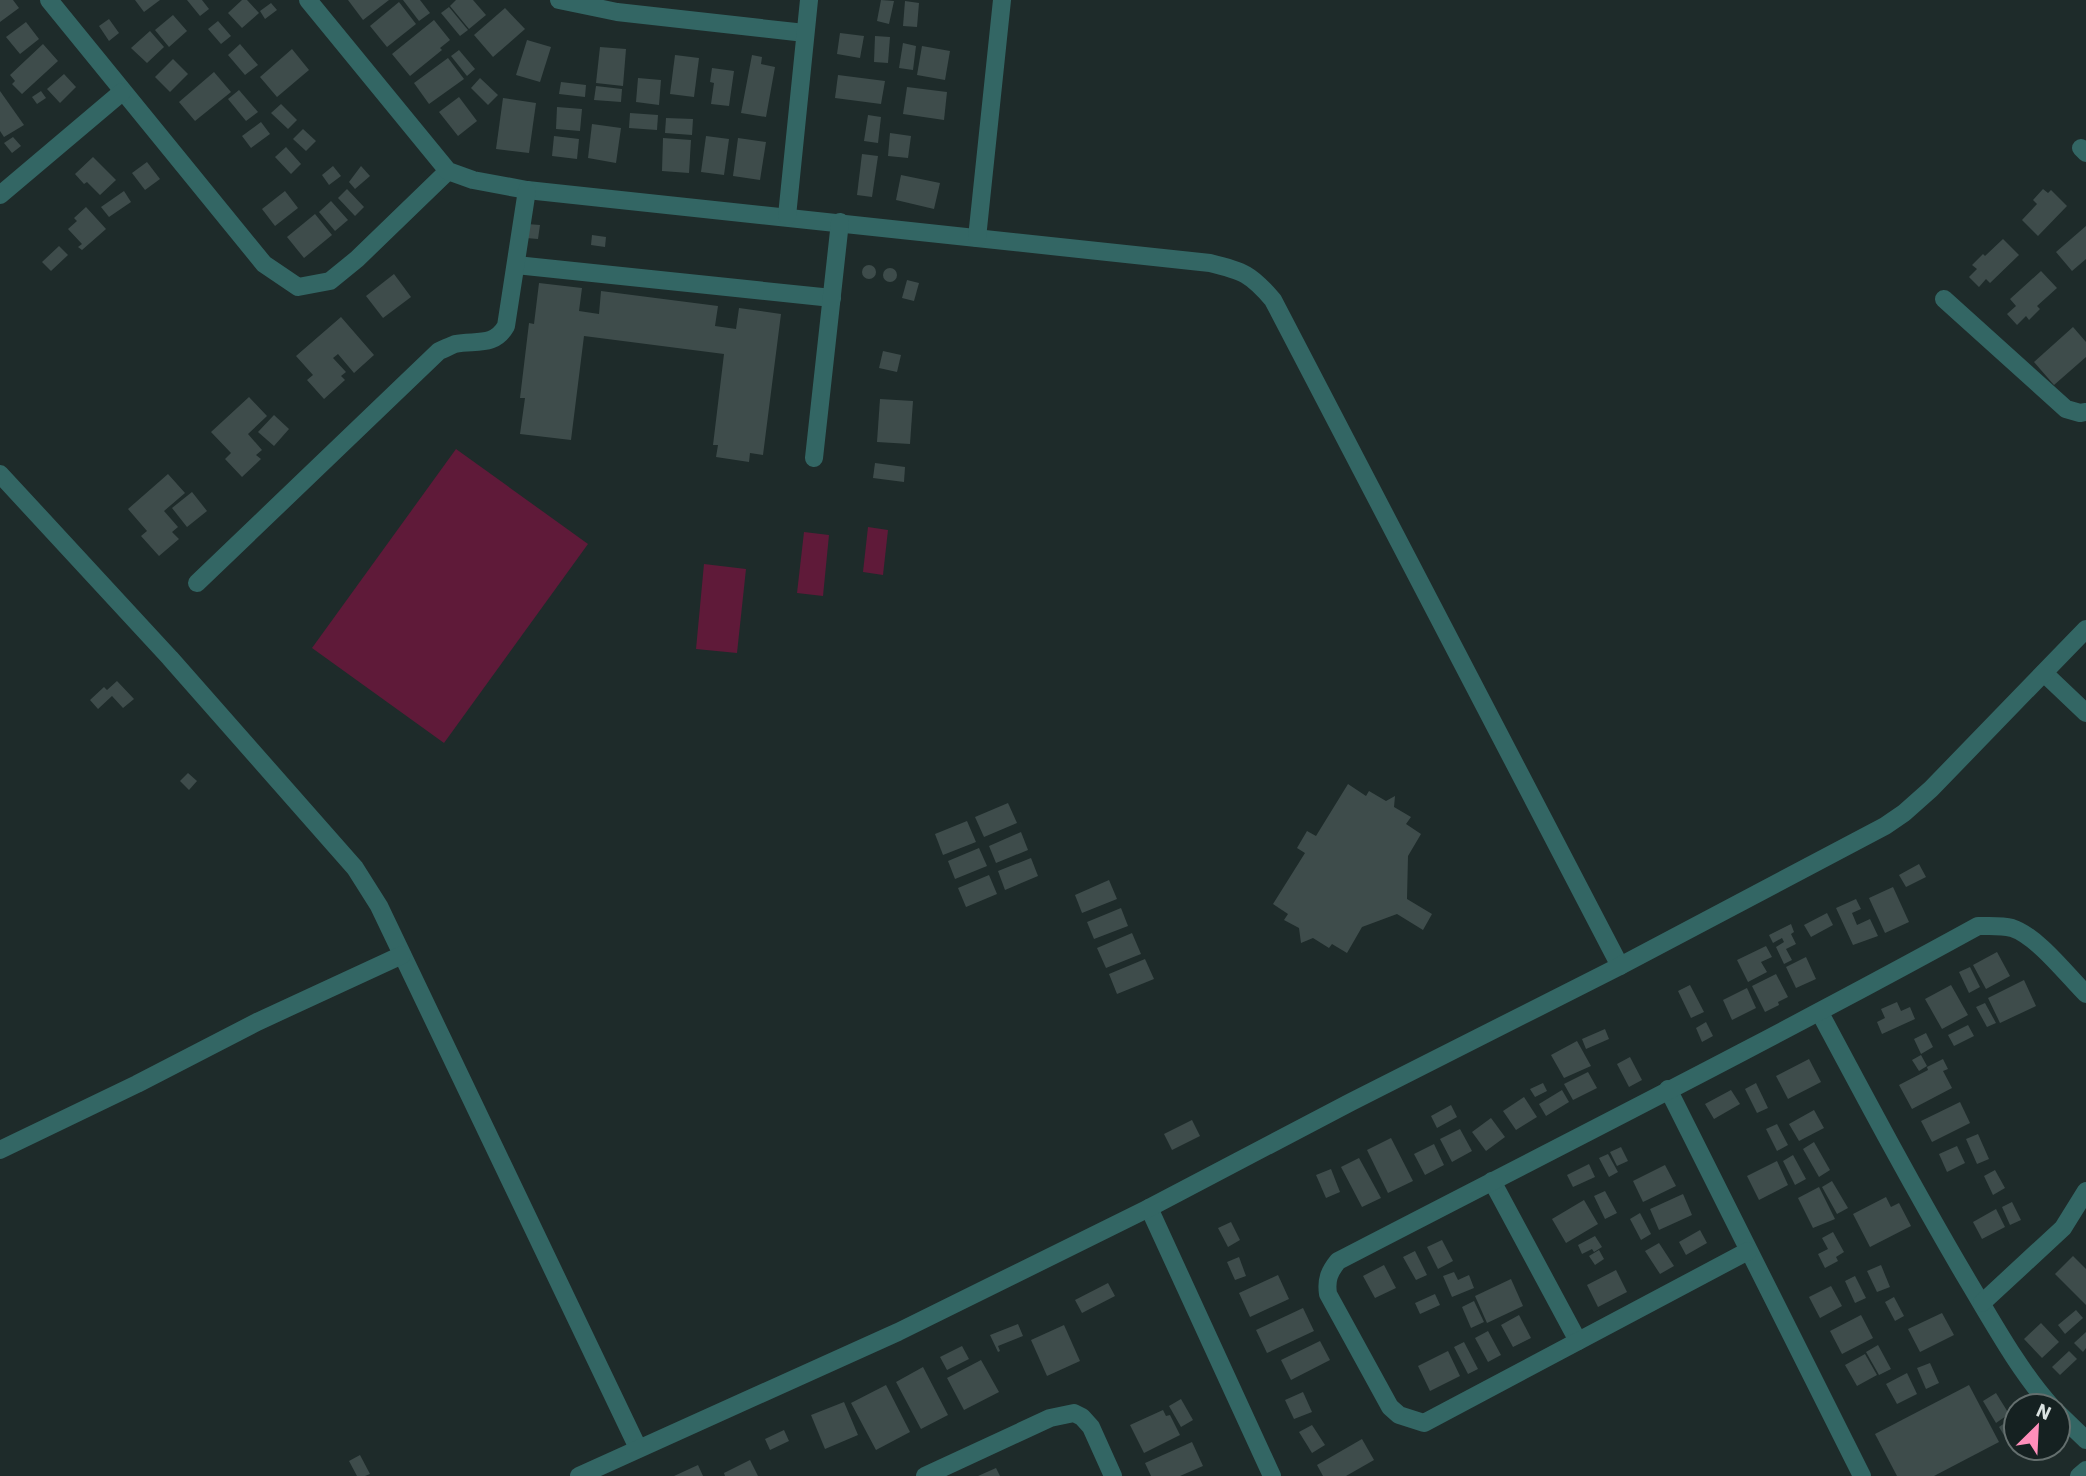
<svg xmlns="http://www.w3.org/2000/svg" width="2086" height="1476" viewBox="0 0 2086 1476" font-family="'IBM Plex Sans',sans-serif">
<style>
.green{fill:#5f1a39}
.building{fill:#3e4c4b}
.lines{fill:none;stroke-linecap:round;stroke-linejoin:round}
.minor{stroke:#336664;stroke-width:18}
</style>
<rect width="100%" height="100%" fill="#1e2b2a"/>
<!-- green -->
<g class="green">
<polygon points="456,449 588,544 444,743 312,648"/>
<polygon points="868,527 888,530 883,575 863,572"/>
<polygon points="804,532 829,535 823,596 797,593"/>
<polygon points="704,564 746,569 737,653 696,649"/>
</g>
<!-- building -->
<g class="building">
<polygon points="0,0 13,0 19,8 0,22"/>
<polygon points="135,0 160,0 144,12"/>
<polygon points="187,0 202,0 209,9 200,16"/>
<polygon points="242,0 247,0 259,13 242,28 228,13"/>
<polygon points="348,0 389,0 363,20"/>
<polygon points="403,0 420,0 430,13 419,21"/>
<polygon points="456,0 473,0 486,15 469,29 450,6"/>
<polygon points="881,0 894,1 889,24 877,21"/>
<polygon points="905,1 919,3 917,27 903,26"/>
<polygon points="399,2 416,24 387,47 370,26"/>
<polygon points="271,3 277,10 265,19 260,11"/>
<polygon points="449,7 468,30 460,36 441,13"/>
<polygon points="505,8 525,29 493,57 474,35"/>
<polygon points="173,15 187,31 169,47 155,30"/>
<polygon points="109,19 119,33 109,41 99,26"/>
<polygon points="434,20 450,40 440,48 442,50 410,76 392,54"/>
<polygon points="218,21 231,36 221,44 208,29"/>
<polygon points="26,22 39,39 20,54 6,37"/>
<polygon points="150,31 164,47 147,63 131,48"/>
<polygon points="840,33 864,36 860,58 837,54"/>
<polygon points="875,36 890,37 888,63 874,62"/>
<polygon points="527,40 551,47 540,82 516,75"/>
<polygon points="903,43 916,46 913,70 899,68"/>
<polygon points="43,44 58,61 22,94 12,84 15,81 10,75"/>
<polygon points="240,44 258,65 245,75 228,55"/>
<polygon points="922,46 950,51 945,80 917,75"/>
<polygon points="600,47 626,49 623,86 596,83"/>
<polygon points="292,49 309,70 277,97 260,77"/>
<polygon points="459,50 475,69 467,76 451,56"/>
<polygon points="675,55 699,58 694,97 670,94"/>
<polygon points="752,55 762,57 761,64 775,67 766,117 741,113"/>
<polygon points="448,58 464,79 429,104 414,83"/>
<polygon points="173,59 188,74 170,92 155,77"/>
<polygon points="712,68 734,71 729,106 711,104 714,83 710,82"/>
<polygon points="214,72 231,92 195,121 179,102"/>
<polygon points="64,74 76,87 60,103 47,89"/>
<polygon points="838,75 885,81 881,104 835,98"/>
<polygon points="480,78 498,95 488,105 471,88"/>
<polygon points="638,78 661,80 659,105 636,102"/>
<polygon points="561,82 586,85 585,97 559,94"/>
<polygon points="596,86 622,89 621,102 594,100"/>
<polygon points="907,87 947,92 944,120 903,114"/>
<polygon points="239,90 258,112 246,121 228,99"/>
<polygon points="0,91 24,125 4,137 0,131"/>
<polygon points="41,91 46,98 37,104 32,97"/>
<polygon points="459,97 477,121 458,136 439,112"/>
<polygon points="503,98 536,103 529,153 496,149"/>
<polygon points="281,104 297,120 288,129 271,113"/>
<polygon points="557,107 582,109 580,131 556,129"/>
<polygon points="630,113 658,115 657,130 629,128"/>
<polygon points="868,115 881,117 878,143 864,141"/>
<polygon points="666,118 693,119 692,135 665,133"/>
<polygon points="261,122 270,134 251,148 242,136"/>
<polygon points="592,124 621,128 616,163 588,158"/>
<polygon points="303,129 316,141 306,151 293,139"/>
<polygon points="890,133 911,136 908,158 888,156"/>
<polygon points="554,136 579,139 577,159 552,156"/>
<polygon points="706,136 729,139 724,175 701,172"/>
<polygon points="13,137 21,146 12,153 4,143"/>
<polygon points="663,138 691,140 689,173 662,171"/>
<polygon points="738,138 766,142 760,180 733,176"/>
<polygon points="286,147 301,164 291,174 275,157"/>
<polygon points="862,154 878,156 872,197 857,195"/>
<polygon points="93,157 116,180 100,195 87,182 84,184 75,174"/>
<polygon points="147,162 160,179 145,190 132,173"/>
<polygon points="333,166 341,176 329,185 322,175"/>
<polygon points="361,166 370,176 355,189 349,182"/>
<polygon points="901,175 940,183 934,209 896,200"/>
<polygon points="347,189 364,207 355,216 338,198"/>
<polygon points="2043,189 2048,193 2051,190 2067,206 2038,236 2022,220 2037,204 2033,200"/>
<polygon points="124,191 131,202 109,217 101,207"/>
<polygon points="285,191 298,208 275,226 262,209"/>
<polygon points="331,201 348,220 335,231 319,212"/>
<polygon points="86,207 106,229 82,250 78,247 82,244 68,229 77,221 74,218"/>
<polygon points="315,214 332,235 304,258 287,237"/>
<polygon points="527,224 540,225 538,239 526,238"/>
<polygon points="2086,226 2086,259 2072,271 2056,252"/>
<polygon points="592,235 606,237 605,247 591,245"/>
<polygon points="2003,239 2019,255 1990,283 1986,279 1979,287 1969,277 1977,269 1972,265 1983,254 1985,256"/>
<polygon points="59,246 68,255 51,271 42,262"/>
<circle cx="869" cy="272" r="7"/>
<circle cx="890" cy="275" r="7"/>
<polygon points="2041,271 2057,288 2037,306 2040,309 2029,320 2026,316 2017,325 2007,314 2016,306 2010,299"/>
<polygon points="394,274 411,297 383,318 366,296"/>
<polygon points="907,280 919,283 914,301 902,298"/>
<polygon points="539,283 582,288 579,311 599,314 601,291 718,306 715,326 736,329 739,308 781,314 763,455 750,453 749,462 716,457 718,445 713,445 724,354 584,336 571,440 520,434 525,398 520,398 529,323 534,324"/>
<polygon points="341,317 374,355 354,373 338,354 333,358 346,372 341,376 345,380 324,399 307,380 313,375 296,356"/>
<polygon points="2073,327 2086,342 2086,357 2054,385 2034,362"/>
<polygon points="883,351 901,355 897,372 879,368"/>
<polygon points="249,397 267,416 248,434 262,450 256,455 261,459 242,477 225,459 231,453 211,432"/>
<polygon points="880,399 913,401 910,444 877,442"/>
<polygon points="274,415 289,429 274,446 258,432"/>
<polygon points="875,463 905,467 904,482 873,478"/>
<polygon points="168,474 185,493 164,511 178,527 172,532 179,539 159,556 141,536 147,531 128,509"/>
<polygon points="192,492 207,511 187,527 172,508"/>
<polygon points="117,681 134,699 123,708 112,696 98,709 90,700 104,687 107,690"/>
<polygon points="188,773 197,781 189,790 180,781"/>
<polygon points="1348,784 1366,796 1369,791 1386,801 1395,796 1394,807 1411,817 1406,824 1421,834 1408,856 1407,899 1432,914 1423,930 1397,914 1362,927 1347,953 1332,944 1329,948 1313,938 1301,943 1299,928 1284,920 1288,914 1273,904 1305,853 1297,848 1307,831 1316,836"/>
<polygon points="1008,803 1017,823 984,837 975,817"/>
<polygon points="967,821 976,842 943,855 935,834"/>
<polygon points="1021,832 1028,850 996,863 989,846"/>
<polygon points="979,848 987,866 955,879 948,861"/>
<polygon points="1031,858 1038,876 1005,890 998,871"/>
<polygon points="1919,864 1926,877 1906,887 1899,875"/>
<polygon points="989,875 997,894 966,907 958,888"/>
<polygon points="1109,880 1117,899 1082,913 1075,895"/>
<polygon points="1893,887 1909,922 1885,933 1869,898"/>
<polygon points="1856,899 1861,909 1852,913 1857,925 1870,919 1878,936 1853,945 1836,908"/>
<polygon points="1121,908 1128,926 1094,939 1087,922"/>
<polygon points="1827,913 1833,925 1811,937 1804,925"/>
<polygon points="1791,924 1794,932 1791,934 1796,944 1786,949 1792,960 1784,964 1776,947 1784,942 1782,938 1773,943 1769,935"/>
<polygon points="1132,933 1141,954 1106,968 1097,948"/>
<polygon points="1766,946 1772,957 1761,962 1767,972 1748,982 1737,960"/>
<polygon points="1997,952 2010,976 1986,989 1973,965"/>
<polygon points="1806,957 1816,979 1796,988 1786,967"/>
<polygon points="1145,959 1154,979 1117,994 1109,974"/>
<polygon points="1970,967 1980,987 1969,993 1959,972"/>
<polygon points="1776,974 1788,997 1778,1002 1779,1005 1765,1012 1752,986"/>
<polygon points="2024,980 2036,1006 2000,1023 1988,998"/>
<polygon points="1690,985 1704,1012 1691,1018 1678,991"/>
<polygon points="1951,985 1968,1015 1942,1029 1925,999"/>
<polygon points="1747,988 1756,1008 1732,1020 1723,1000"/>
<polygon points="1897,1002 1901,1011 1910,1007 1915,1019 1882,1034 1877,1022 1885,1018 1881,1009"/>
<polygon points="1985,1003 1996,1023 1987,1027 1976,1007"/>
<polygon points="1706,1022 1713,1036 1702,1042 1696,1028"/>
<polygon points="1968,1025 1974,1036 1954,1046 1948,1035"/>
<polygon points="1605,1029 1609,1039 1586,1049 1582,1039"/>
<polygon points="1926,1033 1933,1047 1921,1054 1914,1039"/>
<polygon points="1577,1041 1591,1066 1564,1078 1551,1055"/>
<polygon points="1921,1055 1927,1066 1919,1071 1912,1060"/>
<polygon points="1630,1057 1642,1080 1629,1087 1617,1064"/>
<polygon points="1809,1059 1821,1082 1788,1099 1776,1076"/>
<polygon points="1943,1059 1948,1069 1943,1071 1952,1088 1912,1109 1899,1085 1928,1070 1927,1067"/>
<polygon points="1588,1072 1597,1088 1573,1100 1564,1084"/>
<polygon points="1543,1083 1547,1091 1535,1097 1530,1089"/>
<polygon points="1756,1083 1768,1108 1757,1113 1745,1089"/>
<polygon points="1562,1090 1569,1102 1546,1116 1539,1104"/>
<polygon points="1731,1090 1740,1104 1714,1119 1705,1104"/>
<polygon points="1524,1097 1537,1117 1516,1130 1503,1111"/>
<polygon points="1960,1102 1970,1123 1932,1142 1921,1121"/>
<polygon points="1451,1105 1457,1117 1437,1128 1431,1116"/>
<polygon points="1814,1110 1824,1128 1799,1141 1789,1124"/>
<polygon points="1491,1118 1505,1137 1486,1151 1472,1132"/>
<polygon points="1192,1120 1200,1136 1172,1150 1164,1134"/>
<polygon points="1777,1124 1788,1145 1777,1151 1766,1129"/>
<polygon points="1460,1129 1472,1151 1452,1162 1440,1139"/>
<polygon points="1978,1134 1989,1159 1977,1164 1966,1139"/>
<polygon points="1391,1138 1413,1181 1388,1193 1367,1150"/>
<polygon points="1814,1142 1830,1170 1819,1177 1803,1149"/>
<polygon points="1434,1144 1444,1165 1425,1175 1414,1154"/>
<polygon points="1957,1146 1965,1163 1947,1172 1939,1154"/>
<polygon points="1621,1147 1628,1161 1617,1166 1610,1152"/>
<polygon points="1608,1154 1618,1172 1609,1177 1599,1158"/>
<polygon points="1793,1155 1806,1179 1795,1185 1783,1161"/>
<polygon points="1359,1158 1381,1198 1362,1207 1341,1167"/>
<polygon points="1777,1161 1788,1185 1759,1200 1747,1176"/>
<polygon points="1589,1164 1595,1177 1573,1187 1567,1175"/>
<polygon points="1665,1165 1676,1186 1643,1202 1633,1181"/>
<polygon points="1331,1169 1340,1192 1326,1198 1316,1175"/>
<polygon points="1995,1170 2005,1188 1993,1195 1984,1176"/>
<polygon points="1832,1181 1848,1208 1837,1214 1822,1187"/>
<polygon points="1819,1187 1835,1219 1813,1228 1798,1198"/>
<polygon points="1605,1191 1617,1213 1605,1219 1594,1196"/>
<polygon points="1683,1194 1692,1215 1659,1230 1650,1209"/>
<polygon points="1886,1197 1891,1207 1899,1203 1911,1226 1870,1247 1853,1214"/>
<polygon points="1584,1200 1598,1224 1566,1243 1552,1219"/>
<polygon points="2012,1202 2021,1220 2010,1225 2002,1207"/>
<polygon points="1996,1209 2005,1227 1982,1239 1973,1222"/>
<polygon points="1640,1213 1651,1234 1641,1240 1630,1219"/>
<polygon points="1231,1222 1240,1240 1228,1247 1218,1228"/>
<polygon points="1700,1230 1707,1243 1686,1255 1679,1242"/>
<polygon points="1833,1232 1844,1252 1836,1257 1838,1261 1825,1268 1818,1254 1828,1249 1822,1238"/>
<polygon points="1595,1236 1602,1247 1594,1252 1592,1249 1582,1254 1578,1245"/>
<polygon points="1442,1240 1453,1261 1438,1269 1427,1247"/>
<polygon points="1659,1243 1674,1266 1660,1274 1645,1251"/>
<polygon points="1599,1250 1604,1259 1595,1265 1589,1256"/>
<polygon points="1415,1251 1427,1275 1416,1280 1403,1257"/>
<polygon points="2073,1256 2086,1269 2086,1305 2055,1274"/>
<polygon points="1239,1257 1246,1276 1235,1280 1227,1262"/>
<polygon points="1384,1265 1396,1288 1375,1298 1363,1276"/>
<polygon points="1881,1265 1890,1287 1877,1292 1867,1271"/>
<polygon points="1616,1270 1627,1292 1598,1307 1587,1285"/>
<polygon points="1454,1272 1458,1280 1469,1275 1474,1288 1452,1297 1443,1276"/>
<polygon points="1278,1275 1289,1299 1250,1317 1239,1293"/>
<polygon points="1855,1276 1866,1298 1855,1303 1845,1281"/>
<polygon points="1511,1279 1523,1306 1487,1323 1475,1296"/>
<polygon points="1108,1283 1115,1296 1082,1313 1075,1300"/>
<polygon points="1831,1286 1842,1306 1820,1318 1809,1297"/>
<polygon points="1435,1294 1440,1305 1420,1314 1415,1303"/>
<polygon points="1894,1297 1904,1316 1895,1321 1885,1302"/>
<polygon points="1474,1301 1484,1322 1471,1328 1462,1307"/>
<polygon points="1303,1308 1314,1331 1267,1353 1256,1330"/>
<polygon points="2076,1310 2083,1318 2065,1334 2058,1325"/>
<polygon points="1942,1313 1954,1335 1920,1352 1908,1329"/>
<polygon points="1519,1315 1531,1338 1513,1347 1501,1325"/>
<polygon points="1861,1315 1873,1338 1842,1354 1830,1331"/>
<polygon points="2041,1323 2059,1342 2042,1358 2024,1339"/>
<polygon points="1018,1324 1023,1336 998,1346 1000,1351 998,1352 990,1335"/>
<polygon points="1064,1325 1080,1361 1047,1376 1031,1340"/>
<polygon points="1488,1331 1501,1355 1488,1362 1475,1338"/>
<polygon points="2086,1332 2086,1348 2083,1352 2074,1343"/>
<polygon points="1320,1341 1330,1360 1291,1380 1281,1360"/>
<polygon points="1464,1342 1478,1369 1468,1374 1454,1347"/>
<polygon points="1878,1345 1891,1369 1879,1375 1866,1352"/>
<polygon points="962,1346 969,1359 947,1370 940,1357"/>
<polygon points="1448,1351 1460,1376 1430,1391 1418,1366"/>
<polygon points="2069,1351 2077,1359 2060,1375 2052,1367"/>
<polygon points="1865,1354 1877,1375 1857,1386 1845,1365"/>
<polygon points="981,1360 999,1392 964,1410 947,1378"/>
<polygon points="1930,1363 1939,1383 1926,1389 1917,1368"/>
<polygon points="923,1367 948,1415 921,1429 896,1382"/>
<polygon points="1907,1373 1917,1394 1897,1404 1886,1384"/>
<polygon points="886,1385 910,1432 876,1450 851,1403"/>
<polygon points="1969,1385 1999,1442 1934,1476 1897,1476 1875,1434"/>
<polygon points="1303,1392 1312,1412 1294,1419 1285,1400"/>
<polygon points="1996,1393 2009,1414 1996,1423 1983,1401"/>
<polygon points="1181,1399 1193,1420 1181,1427 1169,1406"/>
<polygon points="844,1402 858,1435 825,1449 811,1415"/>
<polygon points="1163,1410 1166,1416 1170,1415 1180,1435 1144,1453 1130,1425"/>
<polygon points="2012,1418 2016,1424 2016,1448 2013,1450 1999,1427"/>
<polygon points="1312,1425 1325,1445 1312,1453 1299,1432"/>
<polygon points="784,1430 789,1441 770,1450 765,1439"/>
<polygon points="1362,1439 1374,1460 1346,1476 1323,1476 1317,1465"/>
<polygon points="1192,1442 1203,1466 1180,1476 1151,1476 1145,1463"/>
<polygon points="360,1455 370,1474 365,1476 357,1476 349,1461"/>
<polygon points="750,1460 758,1476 725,1476 724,1473"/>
<polygon points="698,1465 703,1476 674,1476"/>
<polygon points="996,1468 1000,1476 978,1476"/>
</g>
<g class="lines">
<!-- minor -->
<g class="minor">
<polyline points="49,0 264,264 298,287 330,281 357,259 448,171"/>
<path d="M 308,0 L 448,171 L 473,180 L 527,190 L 1210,263 C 1243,271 1251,274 1273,300 L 1620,966"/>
<polyline points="559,0 617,12 805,33"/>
<polyline points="2081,148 2086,153"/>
<polyline points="0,195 122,92"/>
<polyline points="787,216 809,0"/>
<polyline points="977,238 1002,0"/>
<polyline points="516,265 832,298"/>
<polyline points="1944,299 2066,409 2080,413 2086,412"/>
<polyline points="814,458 840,222"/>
<polyline points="0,474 170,658 355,868 379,906 638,1448"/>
<path d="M 197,583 L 439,351 C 444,349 450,346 455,344 C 476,340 494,347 506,326 L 527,190"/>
<polyline points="2044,673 2086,713"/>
<path d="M 1820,1013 C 1868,1103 1916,1193 1968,1281 C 1992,1321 2020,1372 2051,1406"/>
<polyline points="1668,1089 1862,1476"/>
<polyline points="0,1150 137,1084 257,1022 402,955"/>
<polyline points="1492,1181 1578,1341"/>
<polyline points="1149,1208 1272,1476"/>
<path d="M 1748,1251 L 1424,1423 L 1399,1415 L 1390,1407 L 1328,1294 C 1326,1280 1329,1272 1338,1261 C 1552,1150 1767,1042 1978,926 C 1989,926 2001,925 2012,928 C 2037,936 2067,975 2086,994"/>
<polyline points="1982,1303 2063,1228 2086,1191"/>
<polyline points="2058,1413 2086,1440"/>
<polyline points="579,1476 898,1332 1149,1208 1351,1102 1620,966 1885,826 1904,813 1931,789 2086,629"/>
<polyline points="925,1476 1050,1418 1074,1413 1082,1417 1091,1427 1113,1476"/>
<polyline points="2079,1476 2086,1470"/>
</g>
</g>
<!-- north arrow -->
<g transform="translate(2037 1427) rotate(24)"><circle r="33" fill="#152121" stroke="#646f6e" stroke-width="2"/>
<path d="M0-5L12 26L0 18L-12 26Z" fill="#ff8eba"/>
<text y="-10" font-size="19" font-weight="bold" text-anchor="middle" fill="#dbe3e2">N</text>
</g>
</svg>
